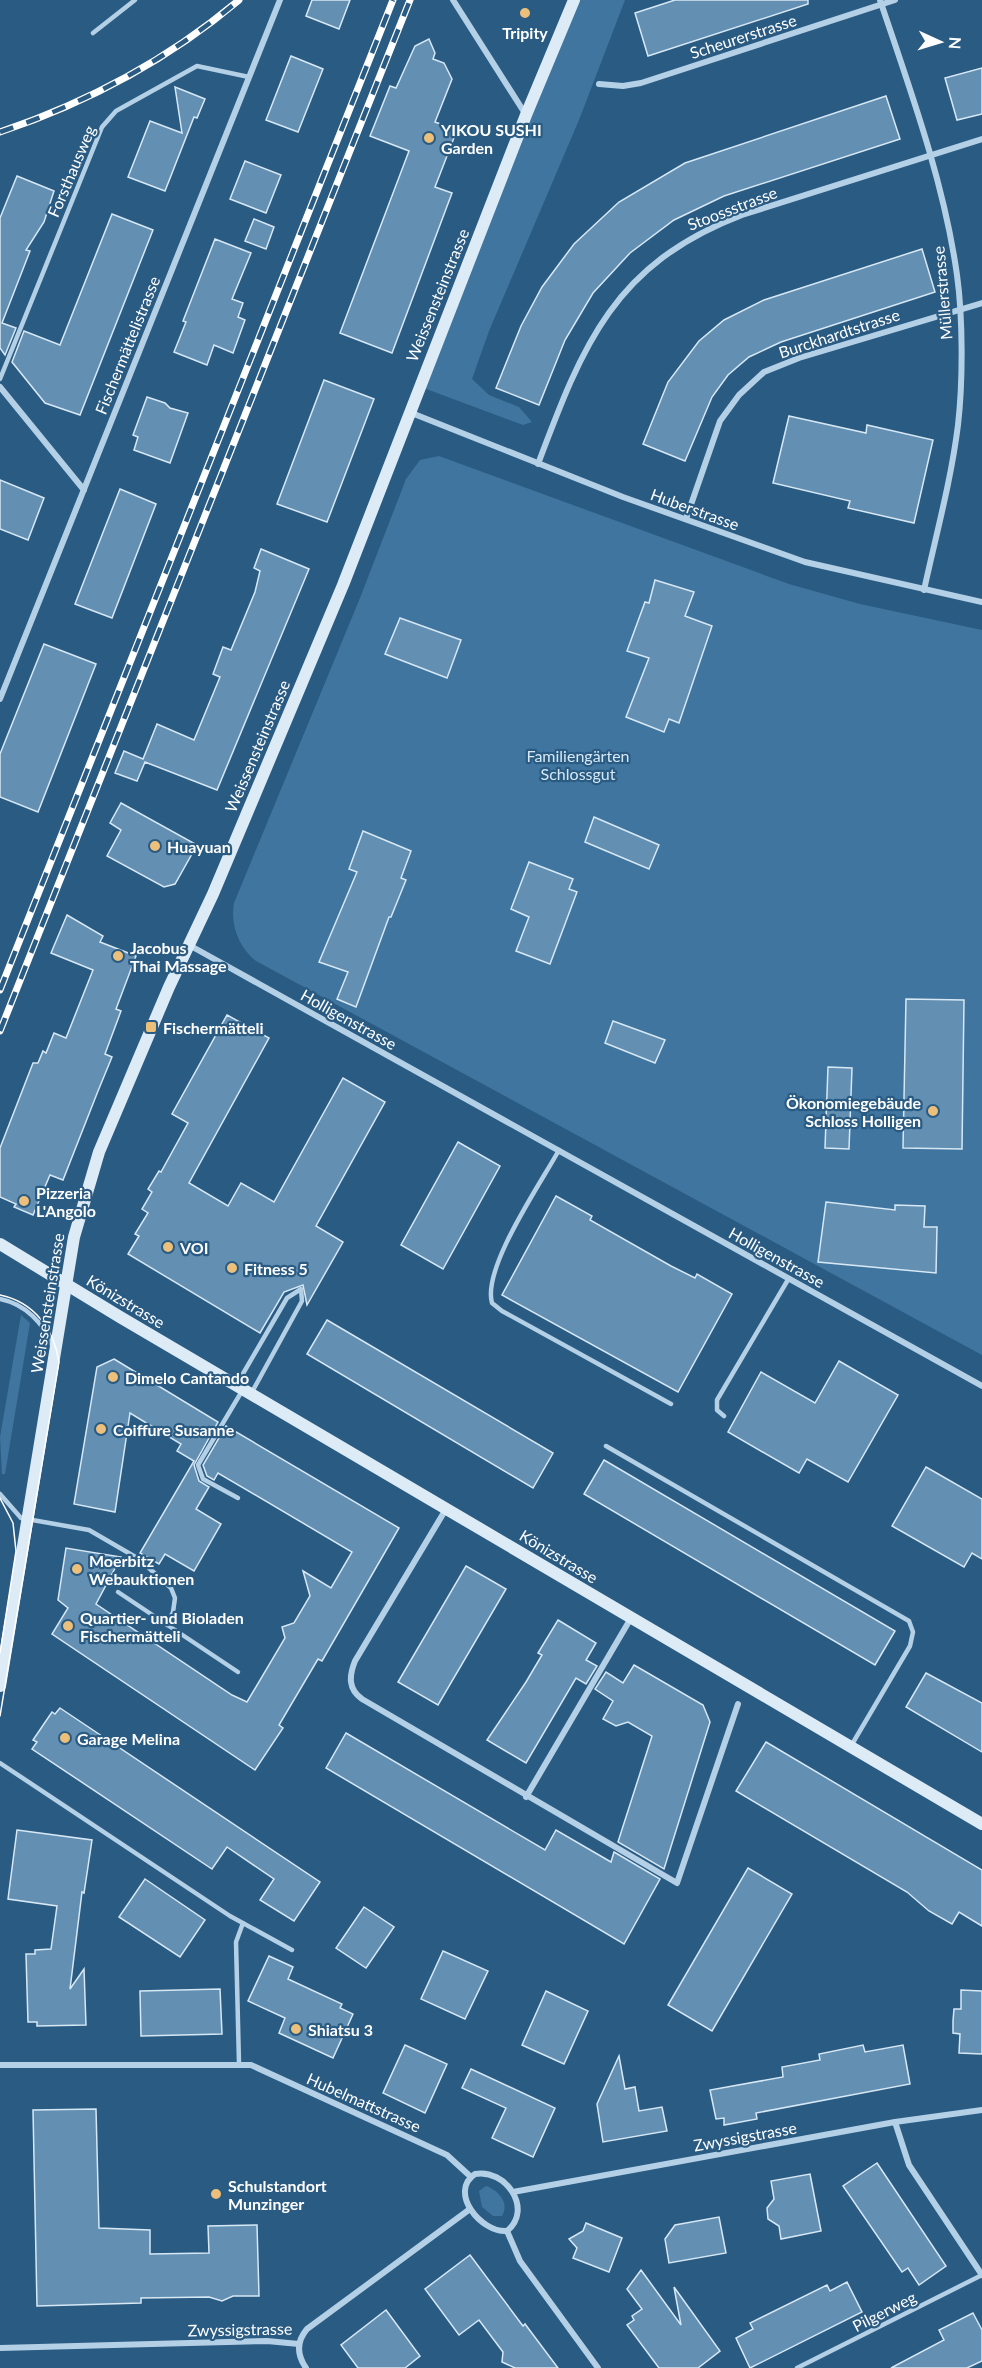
<svg xmlns="http://www.w3.org/2000/svg" width="982" height="2368" viewBox="0 0 982 2368" font-family="Lato,sans-serif">
<style>
.green{fill:#3f759f}
.building{fill:#628fb2;stroke:#d7e8f5;stroke-width:1.5}
.lines{fill:none;stroke-linecap:round;stroke-linejoin:round}
.service{stroke:#b4d0e6;stroke-width:4.5}
.minor{stroke:#b4d0e6;stroke-width:6}
.secondary{stroke:#ddebf6;stroke-width:12}
.tram{stroke:#fff;stroke-width:1.5}
.rail-casing{stroke:#fff;stroke-width:7}
.rail{stroke:#2a5b83;stroke-width:4.5;stroke-dasharray:14;stroke-linecap:butt}
.poi-dot{fill:#ecbf7b;stroke:#2a5b83;stroke-width:2}
.labels{text-anchor:middle;dominant-baseline:central;stroke-width:4.5;stroke-linejoin:round;paint-order:stroke}
.poi-label{font-size:16px;font-weight:bold;fill:#fff;stroke:#2a5b83;text-anchor:start}
.street-label{font-size:16px;fill:#fff;stroke:#2a5b83}
.park-label{font-size:16px;fill:#d7e8f5;stroke:#2a5b83}
</style>
<rect width="100%" height="100%" fill="#2a5b83"/>
<!-- green -->
<g class="green">
<polygon points="576,0 625,0 579,120 489,331 472,379 489,395 519,407 532,422 523,425 421,387"/>
<path d="M 439,456 L 789,584 L 860,604 L 982,630 L 982,1355 L 256,961 C 239,948 230,925 234,903 L 360,598 L 406,479 L 420,460 Z"/>
<polygon points="21,1315 30,1323 5,1474 2,1474 0,1437"/>
<path d="M 486,2186 C 498,2190 510,2203 502,2216 L 493,2216 L 482,2207 L 479,2191 Z"/>
</g>
<!-- building -->
<g class="building">
<polygon points="312,0 350,0 339,29 306,16"/>
<polygon points="675,0 808,0 808,4 648,56 635,13"/>
<polygon points="429,39 435,53 433,59 444,63 452,79 435,122 457,130 435,187 452,193 392,353 340,333 409,151 370,136 390,86 396,88 415,46"/>
<polygon points="291,56 323,69 298,132 266,120"/>
<polygon points="982,68 982,114 957,120 945,78"/>
<polygon points="175,87 205,99 197,118 194,117 165,191 128,177 150,121 182,133"/>
<polygon points="886,96 900,139 724,196 674,220 630,253 593,293 565,340 539,405 496,388 521,326 542,287 574,244 619,202 685,163"/>
<polygon points="245,161 281,175 266,213 230,199"/>
<polygon points="17,176 54,191 44,222 26,250 30,251 2,323 16,328 5,355 0,348 0,218"/>
<polygon points="112,214 153,230 80,415 45,403 12,362 24,331 60,345"/>
<polygon points="254,219 274,227 266,249 245,241"/>
<polygon points="215,239 251,253 232,299 243,303 238,317 245,320 233,353 214,345 207,365 174,352 186,322 183,321"/>
<polygon points="922,249 935,292 781,342 749,357 728,375 712,397 685,461 643,444 668,382 699,341 724,320 764,300"/>
<polygon points="324,380 374,399 327,522 277,504"/>
<polygon points="147,397 165,403 170,408 188,413 170,463 134,450 138,437 133,435"/>
<polygon points="789,416 866,433 867,425 933,440 914,523 848,508 850,501 773,483"/>
<polygon points="0,480 44,498 28,540 0,529"/>
<polygon points="120,489 156,504 112,618 75,604"/>
<polygon points="261,549 309,569 217,790 145,762 137,781 115,773 124,751 143,759 157,724 194,740 220,677 213,674 223,647 231,650 255,592 260,571 254,568"/>
<polygon points="655,580 694,592 685,616 712,626 679,723 669,719 664,732 626,717 649,658 627,651 645,602 649,603"/>
<polygon points="400,618 461,640 447,678 385,654"/>
<polygon points="44,644 96,664 38,812 0,797 0,754"/>
<polygon points="121,803 197,845 175,884 164,887 107,856 121,830 110,823"/>
<polygon points="594,817 659,845 649,869 585,842"/>
<polygon points="363,831 411,851 401,878 406,880 391,917 389,917 356,1007 337,999 348,972 319,962 357,872 349,869"/>
<polygon points="529,862 573,879 569,889 577,892 550,964 516,951 529,917 511,909"/>
<polygon points="67,915 103,936 100,942 136,956 116,1009 121,1011 105,1054 112,1057 98,1091 63,1180 50,1175 33,1215 14,1207 16,1204 0,1197 0,1148 33,1063 38,1063 43,1051 46,1053 54,1033 66,1038 93,970 51,953"/>
<polygon points="906,999 964,1000 962,1149 903,1148"/>
<polygon points="227,1015 269,1038 189,1183 228,1206 241,1183 274,1202 343,1078 385,1102 316,1226 343,1242 307,1305 303,1285 284,1292 260,1333 128,1254 139,1236 135,1234 148,1213 142,1209 152,1192 148,1189 159,1171 161,1172 188,1123 172,1114"/>
<polygon points="613,1021 665,1040 655,1063 605,1043"/>
<polygon points="828,1067 852,1068 849,1149 825,1148"/>
<polygon points="458,1142 500,1166 443,1269 401,1245"/>
<polygon points="556,1196 592,1216 590,1220 671,1266 695,1278 697,1274 732,1294 678,1392 502,1295"/>
<polygon points="826,1202 895,1210 895,1205 925,1206 924,1227 937,1227 936,1273 818,1262"/>
<polygon points="327,1320 553,1453 533,1488 307,1354"/>
<polygon points="114,1359 218,1422 194,1465 199,1481 209,1487 196,1509 221,1524 194,1571 165,1554 159,1564 140,1553 194,1461 177,1451 181,1444 130,1413 115,1512 74,1504 97,1367"/>
<polygon points="839,1361 898,1395 848,1482 807,1459 799,1473 728,1432 761,1372 815,1403"/>
<polygon points="226,1426 399,1528 322,1661 318,1659 279,1725 283,1728 255,1770 52,1634 68,1608 58,1600 66,1548 121,1557 96,1604 232,1695 247,1702 285,1638 282,1627 294,1623 310,1596 303,1571 331,1588 352,1552 218,1473 214,1480 207,1476 203,1465"/>
<polygon points="604,1460 895,1631 875,1665 584,1494"/>
<polygon points="926,1467 982,1499 982,1559 972,1553 964,1567 892,1526"/>
<polygon points="466,1566 506,1589 438,1705 398,1682"/>
<polygon points="558,1620 596,1643 586,1660 597,1666 586,1684 576,1678 526,1763 487,1740 526,1682 542,1655 538,1653"/>
<polygon points="634,1665 703,1705 710,1722 664,1869 618,1842 652,1736 628,1722 616,1726 603,1719 613,1701 595,1689 606,1672 623,1683"/>
<polygon points="926,1673 982,1703 982,1752 906,1707"/>
<polygon points="60,1708 320,1882 294,1921 260,1900 274,1879 227,1847 212,1869 32,1749 37,1742 33,1740 52,1712 55,1714"/>
<polygon points="346,1733 545,1850 556,1830 611,1862 614,1852 660,1879 624,1944 326,1768"/>
<polygon points="766,1742 982,1870 982,1926 959,1912 952,1924 929,1911 907,1892 736,1791"/>
<polygon points="17,1830 92,1840 84,1893 82,1892 70,1989 84,1969 86,2025 37,2026 37,2022 28,2022 26,1954 35,1954 35,1950 51,1949 57,1906 8,1899"/>
<polygon points="748,1868 792,1894 712,2031 668,2005"/>
<polygon points="145,1879 205,1920 180,1957 119,1917"/>
<polygon points="364,1907 394,1927 366,1968 336,1948"/>
<polygon points="443,1951 488,1971 465,2019 421,1999"/>
<polygon points="269,1956 293,1967 288,1979 342,2004 340,2008 353,2014 333,2058 279,2033 285,2018 248,2001"/>
<polygon points="220,1989 222,2034 141,2036 140,1991"/>
<polygon points="961,1990 982,1991 982,2054 959,2053 960,2034 953,2033 953,2021 954,2009 961,2009"/>
<polygon points="546,1991 588,2011 564,2064 522,2045"/>
<polygon points="405,2045 447,2064 425,2113 383,2093"/>
<polygon points="863,2045 865,2052 903,2045 910,2084 756,2113 757,2119 724,2125 724,2118 716,2119 710,2090 783,2077 782,2067 820,2060 819,2054"/>
<polygon points="619,2056 625,2089 635,2087 639,2111 662,2107 667,2131 603,2142 597,2104"/>
<polygon points="471,2069 555,2108 533,2157 492,2138 506,2108 462,2088"/>
<polygon points="96,2109 99,2228 150,2230 150,2254 209,2253 208,2226 257,2225 259,2296 233,2296 222,2301 209,2297 141,2298 141,2303 37,2306 33,2110"/>
<polygon points="877,2163 946,2266 919,2285 908,2268 902,2272 843,2186"/>
<polygon points="810,2174 821,2231 781,2239 779,2226 768,2219 767,2208 774,2199 771,2181"/>
<polygon points="719,2217 726,2253 669,2263 665,2239 675,2225"/>
<polygon points="586,2223 622,2238 609,2272 573,2258 577,2248 569,2239 583,2231"/>
<polygon points="470,2255 523,2326 525,2324 558,2368 515,2368 502,2362 503,2352 479,2320 459,2335 425,2289"/>
<polygon points="641,2270 681,2325 674,2287 720,2351 698,2368 659,2368 627,2325 634,2320 632,2316 642,2309 627,2289"/>
<polygon points="847,2282 862,2312 750,2368 736,2338 753,2329 750,2323 827,2285 830,2291"/>
<polygon points="386,2310 420,2356 405,2368 358,2368 341,2345"/>
<polygon points="973,2313 982,2330 982,2361 967,2368 891,2368 944,2340 939,2330"/>
</g>
<g class="lines">
<!-- service -->
<g class="service">
<polyline points="93,33 135,0"/>
<polyline points="0,379 102,127 116,111 197,66 249,77"/>
<path d="M 559,1150 C 541,1183 482,1268 492,1303 L 502,1311 L 671,1404"/>
<path d="M 0,1299 C 25,1304 44,1323 53,1347"/>
<polyline points="237,1384 287,1298 301,1289 302,1301 252,1392"/>
<polyline points="724,1416 717,1410 717,1400 789,1278"/>
<polyline points="606,1446 909,1621 913,1632 910,1646 851,1746"/>
<polyline points="0,1494 21,1518 89,1530 139,1559 171,1588 175,1598 173,1612 167,1625"/>
<polyline points="238,1498 203,1479 198,1465 242,1391"/>
<polyline points="118,1592 238,1672"/>
<polyline points="0,1763 230,1916 292,1950"/>
<polyline points="239,2063 236,1942 243,1923"/>
<polyline points="797,2368 982,2275"/>
</g>
<!-- minor -->
<g class="minor">
<polyline points="453,0 526,115"/>
<path d="M 880,0 C 910,89 944,182 957,275 C 963,318 963,382 958,425 C 951,481 936,535 924,590"/>
<polyline points="599,84 623,86 641,83 895,0"/>
<polyline points="0,387 84,490"/>
<polyline points="409,412 623,497 805,562 982,602"/>
<path d="M 538,464 C 583,344 614,264 742,215 L 982,139"/>
<polyline points="686,519 720,421 739,395 764,372 799,358 982,303"/>
<polyline points="0,699 280,0"/>
<polyline points="189,945 982,1386"/>
<path d="M 446,1509 L 355,1661 C 349,1676 348,1689 362,1699 L 677,1883 L 738,1704"/>
<polyline points="526,1797 631,1618"/>
<polyline points="0,2065 251,2065 447,2155 471,2177"/>
<polyline points="895,2122 909,2165 982,2275"/>
<path d="M 475,2174 C 505,2168 534,2209 507,2231 C 481,2233 448,2192 475,2174 Z"/>
<polyline points="513,2192 895,2122 982,2110"/>
<polyline points="507,2231 520,2261 598,2368"/>
<polyline points="0,2348 267,2341 299,2344"/>
<path d="M 306,2368 C 297,2355 296,2342 307,2329 L 470,2209"/>
</g>
<!-- secondary -->
<g class="secondary">
<polyline points="0,1244 120,1317 982,1824"/>
<polyline points="0,1686 74,1237 99,1152 169,987 213,894 343,585 526,115 574,0"/>
</g>
<!-- tram -->
<g class="tram">
<path d="M 0,1295 C 34,1302 54,1329 59,1362 L 0,1716"/>
<polyline points="0,1498 13,1523 16,1551 0,1653"/>
</g>
<defs>
<g id="rail">
<path d="M 0,132 C 86,103 169,59 239,0"/>
<polyline points="0,990 393,0"/>
<polyline points="0,1031 410,0"/>
</g>
</defs>
<!-- rail casing -->
<use href="#rail" class="rail-casing"/>
<!-- rail -->
<use href="#rail" class="rail"/>
</g>
<!-- markers -->
<g class="poi-dot">
<circle cx="525" cy="13" r="6"/>
<circle cx="429" cy="138" r="6"/>
<circle cx="155" cy="846" r="6"/>
<circle cx="118" cy="956" r="6"/>
<rect x="145" y="1021" width="12" height="12" rx="3"/>
<circle cx="933" cy="1111" r="6"/>
<circle cx="24" cy="1201" r="6"/>
<circle cx="168" cy="1247" r="6"/>
<circle cx="232" cy="1268" r="6"/>
<circle cx="113" cy="1377" r="6"/>
<circle cx="101" cy="1429" r="6"/>
<circle cx="77" cy="1569" r="6"/>
<circle cx="68" cy="1626" r="6"/>
<circle cx="65" cy="1738" r="6"/>
<circle cx="296" cy="2029" r="6"/>
<circle cx="216" cy="2194" r="6"/>
</g>
<g class="labels">
<!-- poi labels -->
<g class="poi-label">
<text x="525" y="32" text-anchor="middle">Tripity</text>
<text x="441" y="129">YIKOU SUSHI<tspan x="441" dy="18">Garden</tspan></text>
<text x="167" y="846">Huayuan</text>
<text x="130" y="947">Jacobus<tspan x="130" dy="18">Thai Massage</tspan></text>
<text x="163" y="1027">Fischermätteli</text>
<text x="921" y="1102" text-anchor="end">Ökonomiegebäude<tspan x="921" dy="18">Schloss Holligen</tspan></text>
<text x="36" y="1192">Pizzeria<tspan x="36" dy="18">L'Angolo</tspan></text>
<text x="180" y="1247">VOI</text>
<text x="244" y="1268">Fitness 5</text>
<text x="125" y="1377">Dimelo Cantando</text>
<text x="113" y="1429">Coiffure Susanne</text>
<text x="89" y="1560">Moerbitz<tspan x="89" dy="18">Webauktionen</tspan></text>
<text x="80" y="1617">Quartier- und Bioladen<tspan x="80" dy="18">Fischermätteli</tspan></text>
<text x="77" y="1738">Garage Melina</text>
<text x="308" y="2029">Shiatsu 3</text>
<text x="228" y="2185">Schulstandort<tspan x="228" dy="18">Munzinger</tspan></text>
</g>
<!-- street labels -->
<g class="street-label">
<text transform="translate(743 36) rotate(-18)">Scheurerstrasse</text>
<text transform="translate(71 171) rotate(-67)">Forsthausweg</text>
<text transform="translate(732 208) rotate(-21)">Stoossstrasse</text>
<text transform="translate(942 293) rotate(-95)">Müllerstrasse</text>
<text transform="translate(437 295) rotate(-68)">Weissensteinstrasse</text>
<text transform="translate(839 333) rotate(-18)">Burckhardtstrasse</text>
<text transform="translate(127 345) rotate(-68)">Fischermättelistrasse</text>
<text transform="translate(695 509) rotate(20)">Huberstrasse</text>
<text transform="translate(257 746) rotate(-67)">Weissensteinstrasse</text>
<text transform="translate(349 1019) rotate(29)">Holligenstrasse</text>
<text transform="translate(777 1257) rotate(29)">Holligenstrasse</text>
<text transform="translate(126 1301) rotate(31)">Könizstrasse</text>
<text transform="translate(47 1303) rotate(-81)">Weissensteinstrasse</text>
<text transform="translate(559 1556) rotate(31)">Könizstrasse</text>
<text transform="translate(364 2102) rotate(24)">Hubelmattstrasse</text>
<text transform="translate(745 2136) rotate(-10)">Zwyssigstrasse</text>
<text transform="translate(884 2311) rotate(-27)">Pilgerweg</text>
<text transform="translate(240 2329) rotate(-1)">Zwyssigstrasse</text>
</g>
<!-- park labels -->
<g class="park-label">
<text x="578" y="755">Familiengärten<tspan x="578" dy="18">Schlossgut</tspan></text>
</g>
</g>
<!-- north arrow -->
<g transform="translate(940 42) rotate(94)" stroke="#2a5b83" stroke-width="4.5" paint-order="stroke">
<path d="M0-4.5L10 22L0 15L-10 22Z" fill="#ffffff"/>
<text y="-9" font-size="16" font-weight="bold" text-anchor="middle" fill="#ffffff">N</text>
</g>
</svg>
